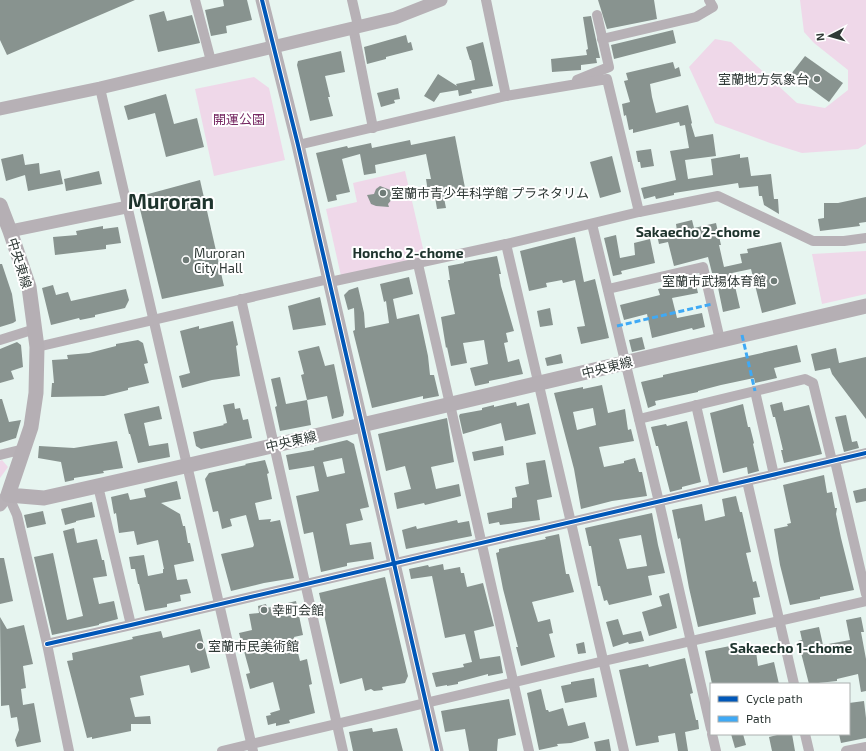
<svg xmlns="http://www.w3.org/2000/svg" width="866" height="751" viewBox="0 0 866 751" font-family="'Exo 2','Noto Sans JP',sans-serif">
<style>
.green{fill:#efd8e9}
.building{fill:#88938f;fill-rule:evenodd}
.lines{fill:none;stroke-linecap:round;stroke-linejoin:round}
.minor{stroke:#b7b1b6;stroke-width:10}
.tertiary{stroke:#b7b1b6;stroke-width:13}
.secondary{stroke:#b5afb4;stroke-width:15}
.quiet{stroke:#3fa9f5;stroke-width:3;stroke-dasharray:6 3;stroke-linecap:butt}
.cycleway-casing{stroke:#fff;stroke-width:6}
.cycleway{stroke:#0057b8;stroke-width:4}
.poi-dot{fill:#6f7b77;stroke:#fff;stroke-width:1.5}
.labels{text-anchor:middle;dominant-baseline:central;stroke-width:4;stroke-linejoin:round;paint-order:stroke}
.poi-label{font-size:13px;fill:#2f3936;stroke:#fff;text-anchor:start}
.park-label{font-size:13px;fill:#772a64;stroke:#fff}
.street-label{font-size:13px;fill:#2f3936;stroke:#fff}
.neighbourhood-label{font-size:14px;font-weight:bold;fill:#1e342d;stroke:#fff}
.town-label{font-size:21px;font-weight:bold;fill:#1e342d;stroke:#fff}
</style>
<rect width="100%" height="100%" fill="#e7f5f0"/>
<!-- green -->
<g class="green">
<polygon points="800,0 866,0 866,144 858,149 802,153 770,143 715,123 689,67 715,39 731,42 797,103 825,108 848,90 848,70 814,43 804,32"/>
<polygon points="254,77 269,88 285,160 214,176 195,89"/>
<polygon points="405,171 425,257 341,276 326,209 357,202 353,183"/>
<polygon points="866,251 866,294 822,304 812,254"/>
<polygon points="2,460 8,467 0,478 0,461"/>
</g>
<!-- building -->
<g class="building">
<polygon points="0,0 135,0 7,55 0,40"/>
<polygon points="223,0 247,0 252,20 226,26 227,33 211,36 205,10 224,6"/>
<polygon points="598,0 654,0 657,19 607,29"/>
<polygon points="164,11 167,21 192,15 200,43 158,52 149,15"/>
<polygon points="591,16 600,58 596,58 597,63 581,65 581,70 552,72 551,59 587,55 586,50 588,49 583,17"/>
<polygon points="673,30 676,43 614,59 611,45"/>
<polygon points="406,35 408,43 411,42 413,50 386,57 386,59 367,64 364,47"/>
<polygon points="483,42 493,86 471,90 472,93 459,96 458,90 440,93 434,102 424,96 438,74 457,86 456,84 475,80 471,60 470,60 466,47"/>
<polygon points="341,51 345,72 325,76 330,97 328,97 333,116 310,121 297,65 298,61"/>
<polygon points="805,56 843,83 829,102 791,74"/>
<polygon points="673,62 675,69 679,67 681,76 650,84 652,97 656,113 688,105 692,123 691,124 695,137 713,134 716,156 685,160 688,179 713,175 711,159 740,154 740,158 748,157 751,176 771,174 774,199 778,199 779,214 764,205 762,196 759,196 758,186 739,188 738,183 674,193 674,195 656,199 655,196 644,199 641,188 676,180 670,151 689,148 685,125 680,126 679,122 633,133 633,129 629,130 626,115 624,116 622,104 630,102 624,81 628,80 626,73"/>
<polygon points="398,88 400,99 394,100 395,103 381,107 377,93"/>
<polygon points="166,94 174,124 197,118 204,147 166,157 155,113 128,120 124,106"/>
<polygon points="455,136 466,193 444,198 446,208 437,209 434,191 428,192 426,179 431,179 426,154 375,165 376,173 364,175 360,154 342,159 350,192 336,195 337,200 328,202 316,153 347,146 348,148 371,143 372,148 410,140 411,145"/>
<polygon points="651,149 654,166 641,168 640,162 638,162 636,151"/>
<polygon points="23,154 25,165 39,163 40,174 60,170 63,184 28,191 25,175 6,181 1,159"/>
<polygon points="612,156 621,192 600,198 590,162"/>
<polygon points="99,171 102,184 66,191 64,179"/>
<polygon points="200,180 224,286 162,299 137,197"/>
<polygon points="380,186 393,191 393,198 388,204 389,207 376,206 371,204 367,195 374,194 376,189"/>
<polygon points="866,197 866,222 859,223 860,226 820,231 818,219 824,218 824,203 838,203"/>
<polygon points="692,220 694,228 716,223 721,245 719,245 724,267 742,263 740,254 748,253 747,249 781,242 796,304 762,313 751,269 732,273 740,308 723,312 715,273 712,273 708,257 674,266 668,242 659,244 657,235 677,231 676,224"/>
<polygon points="103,226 103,229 118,227 121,243 106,245 106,249 55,255 53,237 77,235 76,231"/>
<polygon points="616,235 620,258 635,255 634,243 650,239 655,263 621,271 622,274 613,276 604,238"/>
<polygon points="575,237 584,282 595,279 609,338 581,344 577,327 585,326 575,280 563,283 562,280 546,283 547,287 529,291 520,251"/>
<polygon points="497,256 501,274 499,274 501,286 514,331 506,333 508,342 504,343 508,362 519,359 523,374 489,381 489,383 475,386 470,368 488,364 484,340 463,343 467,363 451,366 447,347 446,348 441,317 455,314 448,280 450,280 448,266 464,263 464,262"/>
<polygon points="0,264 2,264 12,294 16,321 13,323 0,327"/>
<polygon points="409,277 413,294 393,299 397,319 419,314 428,356 430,375 434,375 439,396 423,399 423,396 372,408 353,331 355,330 354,308 348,310 344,295 349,290 358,287 364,313 365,328 389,323 386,301 384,302 380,284"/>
<polygon points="695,280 698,293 672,298 677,318 702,313 705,327 693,330 692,328 652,338 647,314 624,320 620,305 660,295 658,289"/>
<polygon points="53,285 56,295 68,292 71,301 126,289 129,300 125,308 95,315 95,317 80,320 79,318 51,325 42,288"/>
<polygon points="320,297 326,325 293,330 288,306"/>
<polygon points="550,308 553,325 540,327 537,311"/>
<polygon points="233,321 238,345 236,346 240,376 212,380 182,388 179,376 190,373 180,331 199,326 199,329"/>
<polygon points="642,337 645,349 632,352 629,340"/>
<polygon points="138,340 143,343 148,363 144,364 149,383 128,388 128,390 104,396 51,397 52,383 54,383 52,360 68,359 67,355 89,353 116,346 116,344"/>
<polygon points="17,342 21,345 23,367 11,371 14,379 0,383 0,349"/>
<polygon points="797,345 801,362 774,368 777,378 755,383 754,378 721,385 698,391 698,392 655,401 656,405 648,408 641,382 663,377 663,375"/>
<polygon points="319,346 325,366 334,364 344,412 343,416 332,419 327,396 307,400 301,375 304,374 298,351"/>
<polygon points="836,348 839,363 866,357 866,419 832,374 830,368 815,371 811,354"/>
<polygon points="561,354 563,363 547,366 545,358"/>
<polygon points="280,377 286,404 307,400 311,425 280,431 275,407 277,406 271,379"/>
<path d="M 602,385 L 608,413 L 625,409 L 628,430 L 631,429 L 634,441 L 599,447 L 604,467 L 624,463 L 624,461 L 635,458 L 639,472 L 642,472 L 647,496 L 612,501 L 581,509 L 574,469 L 554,393 L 583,387 L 583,389 ZM 593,408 L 596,425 L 577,430 L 573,412 Z"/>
<polygon points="0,399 2,399 9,422 21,420 16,438 0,443"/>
<polygon points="516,402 517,406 529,403 536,434 505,441 501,423 463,434 459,416 460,414 482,410 482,408 494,405 494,407"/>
<polygon points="782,402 784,411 809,405 822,454 784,463 781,450 783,450 775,417 773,417 770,405"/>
<polygon points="234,403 235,409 240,408 243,420 248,419 252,438 201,449 196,446 193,432 224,425 223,424 227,423 223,405"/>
<polygon points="743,404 748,427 750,427 754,443 753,444 759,471 748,474 747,467 723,473 710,413"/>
<polygon points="159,406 162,419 144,423 149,446 168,443 170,457 138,463 130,434 129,434 124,414"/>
<polygon points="846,415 852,442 857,441 859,448 844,452 835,417"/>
<polygon points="447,418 454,462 431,467 436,489 459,484 461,496 425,505 424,503 397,509 394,493 411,489 405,466 386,471 378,434"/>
<polygon points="687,421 701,482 682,487 682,489 670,492 658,446 656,446 651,427 666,424 667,426"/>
<path d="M 347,440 L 354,444 L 369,507 L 360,509 L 363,520 L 346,524 L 350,545 L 371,542 L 374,559 L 347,563 L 347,566 L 321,572 L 313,532 L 304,534 L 296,496 L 319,491 L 314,466 L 289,470 L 286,455 L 314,450 L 314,448 ZM 342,458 L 345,473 L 327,477 L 323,462 Z"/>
<polygon points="117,441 123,468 103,471 104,473 74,478 74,480 65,482 61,462 38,458 39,446 74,448"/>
<polygon points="503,446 504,455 474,461 472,452"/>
<polygon points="265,460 269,473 267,474 272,499 255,503 259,520 271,519 270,522 280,520 294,578 264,583 231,591 221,554 253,547 254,545 246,515 230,519 232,526 222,529 218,511 213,512 205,479 209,473 246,465 245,464"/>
<polygon points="545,460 552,497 537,500 540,520 500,525 499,522 489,524 487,513 512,508 512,498 517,497 515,487 529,484 526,463"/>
<polygon points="824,475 827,493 832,492 835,508 837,508 836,514 841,538 854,590 820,597 820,599 790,605 780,565 774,529 788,526 787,524 791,523 783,485"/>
<polygon points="177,481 181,499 161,503 180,514 183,526 185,526 188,543 190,543 194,561 174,565 177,580 187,579 191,593 180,595 181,601 167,604 167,607 145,611 139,584 138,584 135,569 131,569 129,557 144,555 148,576 163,573 163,569 164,569 158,540 137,545 134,531 119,533 116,513 114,514 111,497 128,493 130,500 146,497 144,489"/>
<polygon points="866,488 866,501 856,503 853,491"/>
<polygon points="736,496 740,512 742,512 751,552 746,553 753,582 756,581 760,597 753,598 756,614 698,627 689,588 680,538 678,539 672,510 702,504 705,521 725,516 722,499"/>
<polygon points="92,502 95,517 76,521 76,522 65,525 61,509"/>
<polygon points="43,511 46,524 27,528 24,515"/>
<path d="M 652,513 L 658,545 L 665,573 L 648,576 L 652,595 L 609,605 L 607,600 L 604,601 L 600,586 L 598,586 L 591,546 L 589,546 L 585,528 ZM 641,535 L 647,566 L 627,569 L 619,539 Z"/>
<polygon points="457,520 458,523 469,521 472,536 406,549 402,530 416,526 417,529"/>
<polygon points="74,528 77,543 97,539 102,560 104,560 107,576 93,578 99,604 114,601 118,619 99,624 99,625 52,635 34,557 53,553 67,620 83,616 63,531"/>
<polygon points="559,534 566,574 569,574 574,592 532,602 538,622 550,619 553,633 549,634 555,657 521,666 516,647 518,647 503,589 496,553 499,552 499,549 546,539 545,537"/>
<polygon points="0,558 4,558 13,601 0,604"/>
<polygon points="443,564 444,570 460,567 461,573 464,573 467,587 483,583 494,626 474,631 480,659 500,656 503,673 488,676 488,674 458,682 458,684 447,686 447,685 436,687 432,673 464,667 463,664 472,662 465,634 445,638 432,576 411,579 409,569 428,565 429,567"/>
<polygon points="385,577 408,676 405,683 382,687 383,690 374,691 371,689 365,691 362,678 340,684 319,593"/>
<polygon points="669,593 677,628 649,636 642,612 662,606 659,596"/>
<polygon points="296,601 303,635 294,637 300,661 307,659 312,684 309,685 315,713 289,720 290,723 276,726 276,723 268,725 266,716 271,715 270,713 280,710 273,682 250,689 246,674 250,673 239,633 252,630 249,614 259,613 258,606 266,604 267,608"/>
<polygon points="0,617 7,629 24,625 33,664 23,666 26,688 21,689 23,705 34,703 41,742 17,747 15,740 19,730 17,717 11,718 9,705 1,706"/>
<polygon points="861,617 864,632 861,632 866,659 866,691 861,692 858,674 837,679 837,681 809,684 798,641 802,640 800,631 819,627 823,645 850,640 846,620"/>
<polygon points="618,619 623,635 641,631 644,641 629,644 628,642 613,647 606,622"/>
<polygon points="200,629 210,668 191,673 189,665 140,676 144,695 130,698 135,717 150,716 151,724 131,724 131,731 92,739 92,737 87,738 67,661 73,660 72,653 133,639 132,637 161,631 163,638"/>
<polygon points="584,642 586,653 578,654 576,644"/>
<polygon points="755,644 758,666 774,662 779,684 712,684 705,651 735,645 736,647"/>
<polygon points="685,658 693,693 690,694 696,720 698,720 699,729 685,732 688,751 678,751 675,733 658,736 659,742 636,746 619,670 648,664 649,667"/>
<polygon points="594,678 597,697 565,703 561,686 571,684 571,682"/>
<polygon points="541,689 546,710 548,710 549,712 563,708 568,726 585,722 589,738 571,743 557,744 558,746 539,750 527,693"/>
<polygon points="509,699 516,735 498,739 497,751 469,751 465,729 445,732 441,711"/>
<polygon points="864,701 866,718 866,738 841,743 839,734 849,734 849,703"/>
<polygon points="372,728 373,732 397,728 403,751 353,751 349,732"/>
<polygon points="731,734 743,734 746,745 735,748"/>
<polygon points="777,734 792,734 795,751 772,751 769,737 777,735"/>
<polygon points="609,739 611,751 596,751 594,742"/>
</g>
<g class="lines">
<!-- minor -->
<g class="minor">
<polyline points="195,0 211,61"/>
<polyline points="352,0 358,26"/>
<polyline points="486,0 506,96"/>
<polyline points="353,27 373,128"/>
<polyline points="602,39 696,17 713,7 709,0"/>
<polyline points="577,80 609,67 597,15"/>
<polyline points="100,88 253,751"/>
<polyline points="298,145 506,96 607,79 639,212"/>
<polyline points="592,224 659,502 711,729"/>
<path d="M 506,244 C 544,414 586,582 624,751"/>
<polyline points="418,264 529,751"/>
<polyline points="330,282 506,244 639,212 718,196 813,241 844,241 866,238"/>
<polyline points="608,289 703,267 720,340"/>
<polyline points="241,299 343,751"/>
<polyline points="0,340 35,329"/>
<polyline points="37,347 329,279"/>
<polyline points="755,391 774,475"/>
<polyline points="696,405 715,488"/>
<polyline points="639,419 805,379 813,383 832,461"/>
<polyline points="0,455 24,449"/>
<polyline points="835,461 866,594"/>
<polyline points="747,481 794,684"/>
<polyline points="98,486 131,625"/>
<polyline points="8,495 17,515 47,644 69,751"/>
<polyline points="47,644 131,625 866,453"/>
<polyline points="712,734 716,751"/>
<polyline points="805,734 809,751"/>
<polyline points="222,751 604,661 866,601"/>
<polyline points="846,751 866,747"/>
</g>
<!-- tertiary -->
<g class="tertiary">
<polyline points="262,0 298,145 437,751"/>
<polyline points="0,109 100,88 395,18 441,0"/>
<polyline points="10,231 127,207"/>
<polyline points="0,505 8,495"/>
</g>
<!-- secondary -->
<path class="secondary" d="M 0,205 L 10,231 L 29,287 L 37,347 L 36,393 L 31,427 L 8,495 L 44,498 C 318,437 592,370 866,306"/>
<!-- quiet -->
<g class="quiet">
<polyline points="617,326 712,304"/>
<polyline points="742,335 755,391"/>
</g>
<defs>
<g id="cycleway">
<polyline points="262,0 298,145 437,751"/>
<polyline points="47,644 131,625 866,453"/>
</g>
</defs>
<!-- cycleway casing -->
<use href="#cycleway" class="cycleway-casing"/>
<!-- cycleway -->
<use href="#cycleway" class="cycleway"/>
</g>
<!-- markers -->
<g class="poi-dot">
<circle cx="817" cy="79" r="4"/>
<circle cx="383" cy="193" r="4"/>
<circle cx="186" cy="260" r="4"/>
<circle cx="774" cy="281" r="4"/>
<circle cx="264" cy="610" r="4"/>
<circle cx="200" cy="646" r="4"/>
</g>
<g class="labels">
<!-- poi labels -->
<g class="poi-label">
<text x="809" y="79" text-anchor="end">室蘭地方気象台</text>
<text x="391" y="193">室蘭市青少年科学館 プラネタリム</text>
<text x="194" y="253">Muroran<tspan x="194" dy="15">City Hall</tspan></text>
<text x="766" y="281" text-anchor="end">室蘭市武揚体育館</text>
<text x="272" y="610">幸町会館</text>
<text x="208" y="646">室蘭市民美術館</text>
</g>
<!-- park labels -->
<g class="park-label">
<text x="239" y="119">開運公園</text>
</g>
<!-- street labels -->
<g class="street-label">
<text transform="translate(20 263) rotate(73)">中央東線</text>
<text transform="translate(607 367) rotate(-14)">中央東線</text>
<text transform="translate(291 441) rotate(-13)">中央東線</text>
</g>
<!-- neighbourhood labels -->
<g class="neighbourhood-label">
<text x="698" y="231">Sakaecho 2-chome</text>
<text x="408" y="252">Honcho 2-chome</text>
<text x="791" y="647">Sakaecho 1-chome</text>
</g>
<!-- town labels -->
<g class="town-label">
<text x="171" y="200">Muroran</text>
</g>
</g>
<!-- legend -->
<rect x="710" y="683" width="140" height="52" fill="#ffffff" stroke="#acb0af"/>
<rect x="718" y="696" width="20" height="6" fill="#0057b8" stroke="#acb0af"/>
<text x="746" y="703" font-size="12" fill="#2f3936">Cycle path</text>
<rect x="718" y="716" width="20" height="6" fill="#3fa9f5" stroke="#acb0af"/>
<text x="746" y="723" font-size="12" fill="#2f3936">Path</text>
<!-- north arrow -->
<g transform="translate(830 36) rotate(264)" stroke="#ffffff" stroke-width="3" paint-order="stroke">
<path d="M0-3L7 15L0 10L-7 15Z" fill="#2f3936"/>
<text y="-6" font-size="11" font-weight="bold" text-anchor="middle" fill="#2f3936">N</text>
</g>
</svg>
